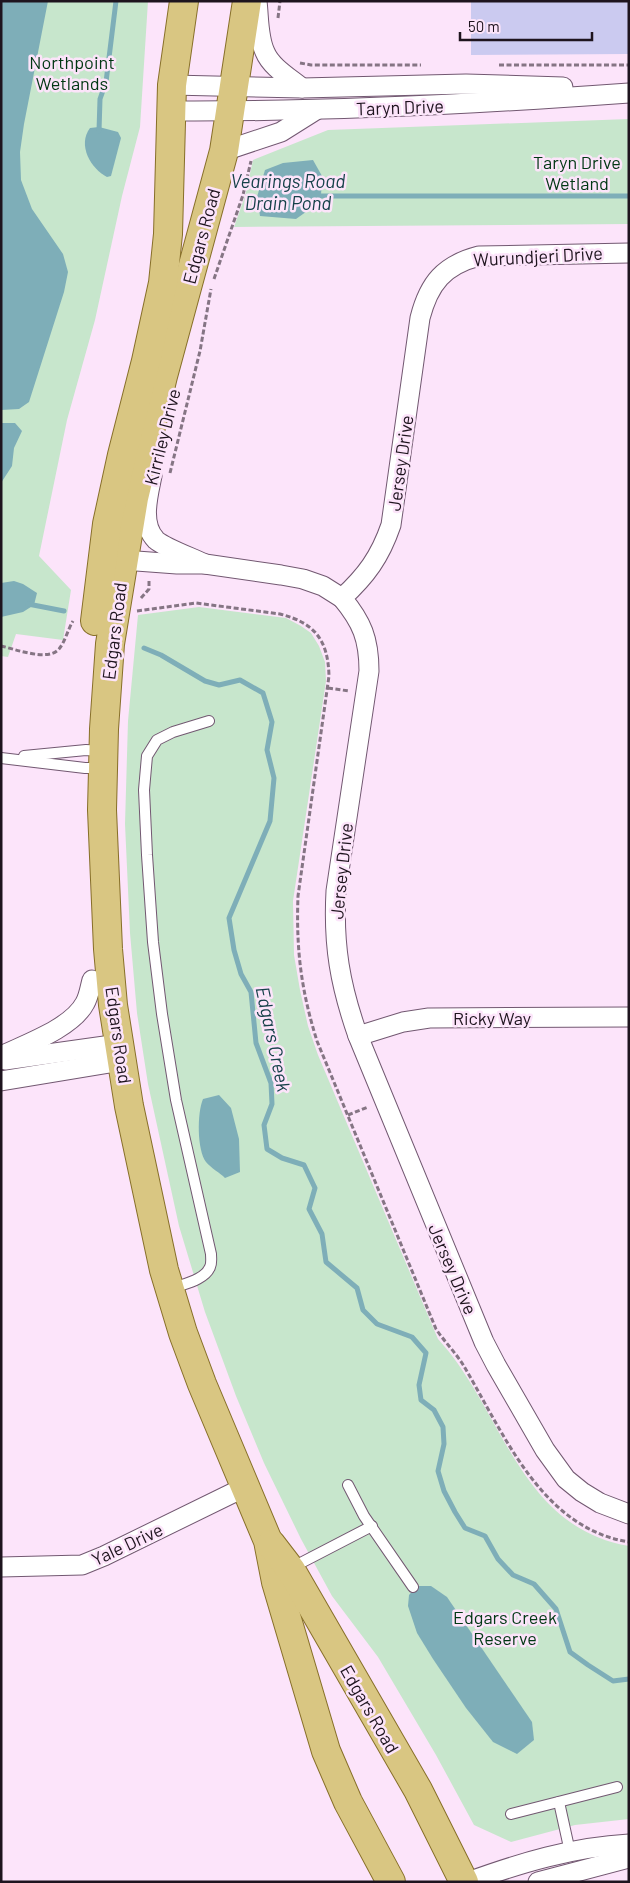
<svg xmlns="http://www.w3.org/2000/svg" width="630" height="1883" viewBox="0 0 630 1883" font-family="Barlow,sans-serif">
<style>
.green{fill:#c7e6cc}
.water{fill:#7eaeb8}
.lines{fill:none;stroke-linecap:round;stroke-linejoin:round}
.stream{stroke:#7eaeb8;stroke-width:5}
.building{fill:#cbcaf0}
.lane-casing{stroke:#725871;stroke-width:12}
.street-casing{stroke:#725871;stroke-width:21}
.primary-casing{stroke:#876f29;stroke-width:30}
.path{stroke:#857584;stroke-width:3;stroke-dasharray:5 2.5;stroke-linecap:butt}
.lane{stroke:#fff;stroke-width:10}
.street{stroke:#fff;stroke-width:19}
.primary{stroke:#d9c682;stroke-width:28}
.labels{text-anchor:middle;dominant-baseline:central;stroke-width:5;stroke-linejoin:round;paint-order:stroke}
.park-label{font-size:18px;fill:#003713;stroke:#fce4fa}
.street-label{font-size:18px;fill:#1e141e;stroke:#fce4fa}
.water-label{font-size:19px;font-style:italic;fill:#154149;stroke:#fce4fa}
</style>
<rect width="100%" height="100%" fill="#fce4fa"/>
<!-- green -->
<g class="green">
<polygon points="1,1 148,1 140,127 122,196 95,320 67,420 39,556 71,590 63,640 16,634 8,657 1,656"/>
<polygon points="629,119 629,224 234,227 245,196 253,160 328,130"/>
<path d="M 199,607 L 286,618 L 301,626 L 311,633 L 319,646 L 325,662 L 326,681 L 293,901 L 294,955 L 300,990 L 308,1026 L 318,1055 L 438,1339 C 503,1409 518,1527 629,1546 L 629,1819 L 575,1825 L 511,1842 L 474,1825 L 436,1755 L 378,1657 L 332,1596 L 301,1539 L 264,1463 L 236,1396 L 205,1312 L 179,1226 L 148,1084 L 137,1013 L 130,933 L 125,824 L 128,721 L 138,615 Z"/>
</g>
<!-- water -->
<g class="water">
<polygon points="1,1 48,1 24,124 20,152 21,180 32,209 63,254 68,272 64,292 29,402 19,409 1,410"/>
<path d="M 99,127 L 118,132 L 121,138 L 111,176 L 107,177 C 91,169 77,145 90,128 Z"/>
<polygon points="313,160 322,176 321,196 310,209 296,219 260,216 257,197 265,170 283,163"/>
<polygon points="1,423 15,423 22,431 14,448 12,466 1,483"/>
<polygon points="14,581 23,584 37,593 34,605 23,612 1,617 1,583"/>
<path d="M 219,1095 L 231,1108 L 239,1139 L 240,1172 L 225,1178 C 220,1173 211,1168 206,1162 C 197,1150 197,1113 203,1099 Z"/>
<polygon points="417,1586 431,1586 447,1597 532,1722 534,1740 517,1754 493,1742 466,1708 433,1659 417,1633 408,1606 409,1595"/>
</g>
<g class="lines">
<!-- stream -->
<g class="stream">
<polyline points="99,131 100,99 106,82 116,1"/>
<polyline points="317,196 629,196"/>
<polyline points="28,604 64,611"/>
<polyline points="144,648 161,655 205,681 219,685 240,680 263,693 272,722 267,750 274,778 270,821 229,918 234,950 241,974 251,992 256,1043 271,1083 272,1104 264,1125 267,1149 282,1158 304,1165 315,1188 309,1209 322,1234 326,1262 357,1288 363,1310 377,1324 412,1337 426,1353 419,1385 421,1400 434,1410 443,1427 444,1444 438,1471 444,1491 455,1512 465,1528 485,1536 498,1559 513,1575 534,1584 556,1609 570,1652 588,1665 613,1681 629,1679"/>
</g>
</g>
<!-- building -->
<polygon class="building" points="471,1 629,1 629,54 471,55"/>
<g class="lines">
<defs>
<g id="lane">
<polyline points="24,756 86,750 102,751"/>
<polyline points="1,758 85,768 101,768"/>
<path d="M 171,1289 C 183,1284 205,1280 210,1267 C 212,1263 211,1258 211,1254 L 176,1100 L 162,1014 L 153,942 L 147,855 L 144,790 L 147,756 L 157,740 L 173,732 L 209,721"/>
<polyline points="348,1485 364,1516 413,1587"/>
<polyline points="291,1568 372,1526"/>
<polyline points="559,1802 570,1852"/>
<polyline points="511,1814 617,1787"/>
</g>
<g id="street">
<path d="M 257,1 C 259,18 258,37 265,52 C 271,67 290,78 302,88"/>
<polyline points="172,85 302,88 466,84 563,87"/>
<path d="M 171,111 C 324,112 476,104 629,93"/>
<polyline points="224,151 281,132 316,110"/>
<path d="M 629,253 L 479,256 C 444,265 429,283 420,318 L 391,525 C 380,557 366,576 342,598 C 362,622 369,639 369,671 L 336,891 C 333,945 340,985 358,1036 L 484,1342 L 496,1365 L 545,1450 L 566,1479 L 582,1492 L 600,1503 L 629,1514"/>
<path d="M 152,476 C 148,496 140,524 156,540 C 165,548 193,558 205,564"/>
<polyline points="114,553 123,560 177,564 205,564 281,575 303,579 323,586 342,598"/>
<polyline points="358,1036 403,1022 429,1018 629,1017"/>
<path d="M 1,1056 C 26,1044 72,1028 85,1003 C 89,996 90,987 92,980"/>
<polyline points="5,1060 119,1044"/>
<polyline points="1,1081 122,1061"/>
<polyline points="1,1567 82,1565 104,1556 245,1487"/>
<path d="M 468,1882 C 520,1863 573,1847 629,1844"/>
<polyline points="538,1882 629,1858"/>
</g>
<g id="primary">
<polyline points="247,1 224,151 163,376 134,498 110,644 104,729 102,810 108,949 113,1005 129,1106 164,1270 183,1333 202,1384 268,1541 276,1582 326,1751 348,1802 391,1882"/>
<polyline points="95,621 107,524 122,455 146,361 163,283 168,234 172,85 184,1"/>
<polyline points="271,1544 291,1570 418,1790 464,1882"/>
</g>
</defs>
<!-- lane casing -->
<use href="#lane" class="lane-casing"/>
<!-- street casing -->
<use href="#street" class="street-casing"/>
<!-- primary casing -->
<use href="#primary" class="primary-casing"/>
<!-- path -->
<g class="path">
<polyline points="278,18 280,1"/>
<polyline points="300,63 311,65 421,65"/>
<polyline points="499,65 629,65"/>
<polyline points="214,279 243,195 251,161"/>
<polyline points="170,473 200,351 211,289"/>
<polyline points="141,598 149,589 149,580"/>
<path d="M 137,611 L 196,603 L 280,614 C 315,623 328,640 329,676 L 298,896 C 296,949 301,990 317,1041 L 436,1329 C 444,1341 454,1351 462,1363 C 503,1431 540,1528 629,1542"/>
<path d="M 1,646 C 15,649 48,662 59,649 C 65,642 68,629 73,621"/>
<polyline points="328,688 349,691"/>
<polyline points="348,1115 368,1107"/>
</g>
<!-- lane -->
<use href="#lane" class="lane"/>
<!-- street -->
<use href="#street" class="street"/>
<!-- primary -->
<use href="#primary" class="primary"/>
</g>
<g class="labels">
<!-- park labels -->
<g class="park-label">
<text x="72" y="62">Northpoint<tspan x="72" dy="21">Wetlands</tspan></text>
<text x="577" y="162">Taryn Drive<tspan x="577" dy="21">Wetland</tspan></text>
<text x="505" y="1617">Edgars Creek<tspan x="505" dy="21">Reserve</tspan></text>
</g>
<!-- street labels -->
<g class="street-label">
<text transform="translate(400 107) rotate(-2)">Taryn Drive</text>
<text transform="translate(201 236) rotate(-75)">Edgars Road</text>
<text transform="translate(538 256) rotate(-3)">Wurundjeri Drive</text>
<text transform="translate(162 437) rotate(-76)">Kirriley Drive</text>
<text transform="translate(400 463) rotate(-82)">Jersey Drive</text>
<text transform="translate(114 631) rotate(-83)">Edgars Road</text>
<text transform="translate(341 871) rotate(-84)">Jersey Drive</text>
<text x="492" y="1018">Ricky Way</text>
<text transform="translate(119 1035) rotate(82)">Edgars Road</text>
<text transform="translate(453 1269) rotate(67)">Jersey Drive</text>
<text transform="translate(127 1544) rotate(-25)">Yale Drive</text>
<text transform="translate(370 1709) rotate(60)">Edgars Road</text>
</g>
<!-- water labels -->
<g class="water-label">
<text x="288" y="180">Vearings Road<tspan x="288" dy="22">Drain Pond</tspan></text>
<text transform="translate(274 1039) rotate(78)">Edgars Creek</text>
</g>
</g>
<!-- border -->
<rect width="630" height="1883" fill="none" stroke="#1e141e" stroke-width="5"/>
<!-- scale -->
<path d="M460 32v8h132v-8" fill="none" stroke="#1e141e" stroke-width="2.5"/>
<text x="468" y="32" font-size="15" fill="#1e141e" stroke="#fce4fa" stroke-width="4" paint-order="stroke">50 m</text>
</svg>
